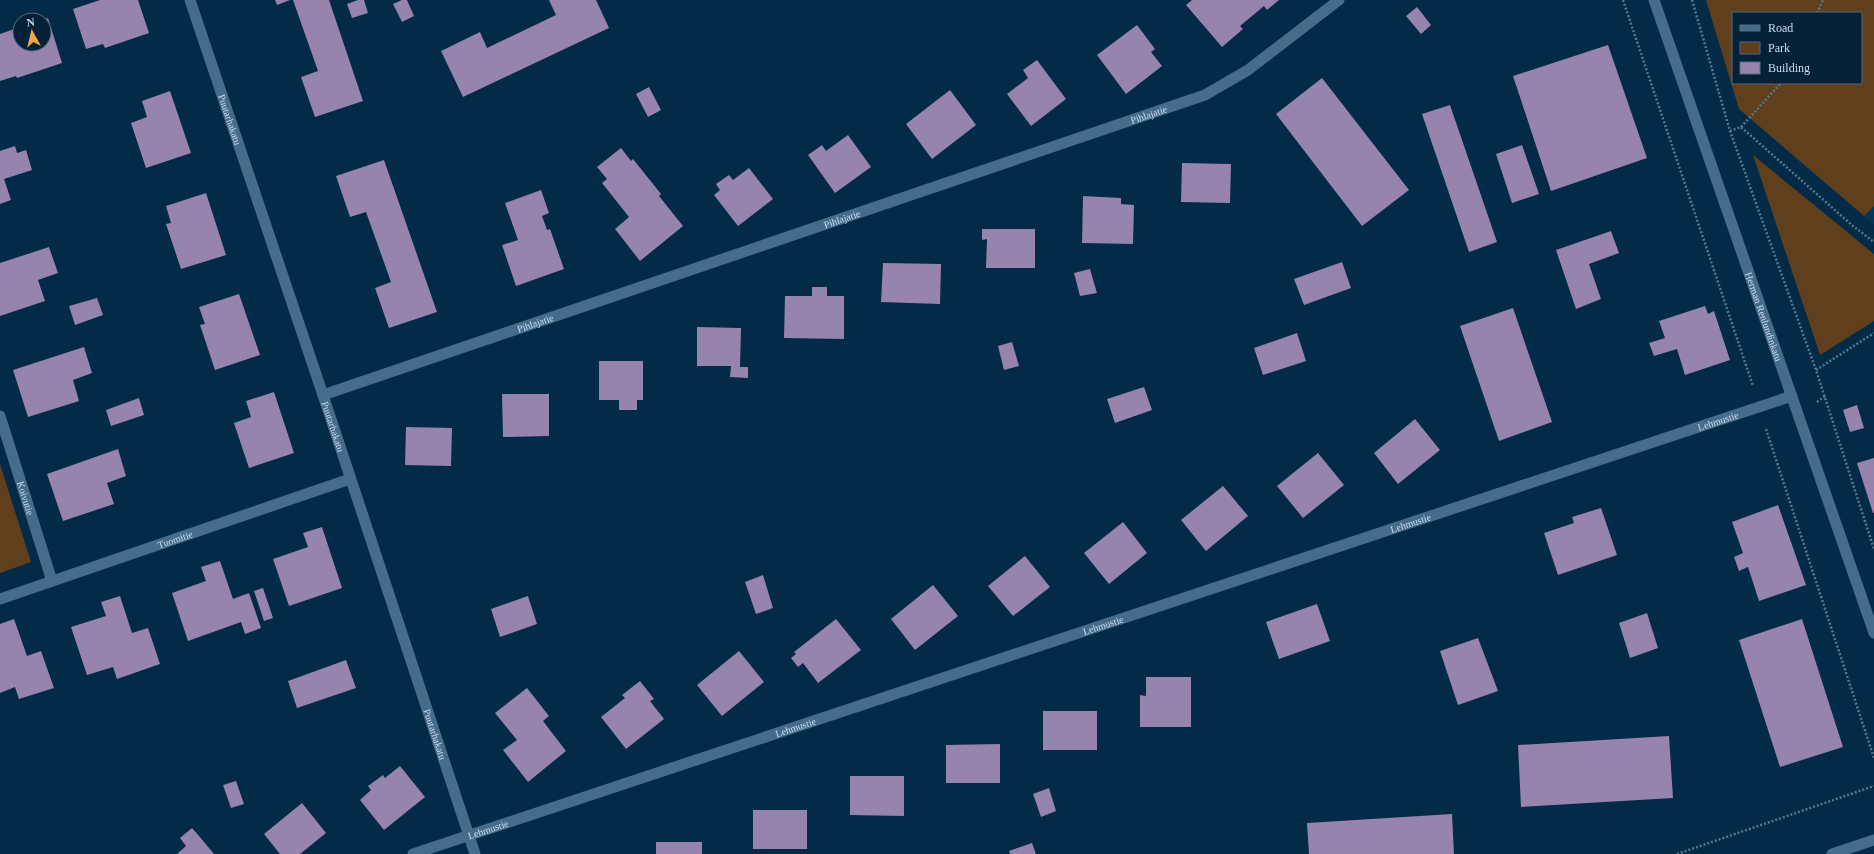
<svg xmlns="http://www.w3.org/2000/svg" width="1874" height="854" viewBox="0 0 1874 854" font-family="'Times New Roman',serif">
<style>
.built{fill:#043557}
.green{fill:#5f3f1c;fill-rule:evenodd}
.building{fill:#9683ae}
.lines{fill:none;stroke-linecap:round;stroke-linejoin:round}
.path{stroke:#57778f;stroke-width:2.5;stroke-dasharray:2 2;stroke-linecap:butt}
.minor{stroke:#466c8c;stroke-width:11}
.tertiary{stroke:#466c8c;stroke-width:11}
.secondary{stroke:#466c8c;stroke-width:11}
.labels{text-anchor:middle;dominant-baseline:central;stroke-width:4;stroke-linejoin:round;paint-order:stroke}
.street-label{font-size:10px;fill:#c9def0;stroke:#052137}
</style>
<rect width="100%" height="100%" fill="#032b47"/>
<!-- built -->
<polygon class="built" points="1874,206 1874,225 1864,216"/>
<!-- green -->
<g class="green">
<path d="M 1706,0 L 1874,0 L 1874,206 L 1864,216 L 1739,109 ZM 1733,13 L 1861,13 L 1861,83 L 1733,83 Z"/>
<polygon points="1753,155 1874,254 1874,321 1820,355"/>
<polygon points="0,464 31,562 0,573"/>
</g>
<!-- building -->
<g class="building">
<polygon points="100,0 138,0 149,33 105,48 103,44 86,49 73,9"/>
<polygon points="275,0 290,0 277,5"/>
<polygon points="293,0 329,0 363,101 315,117 301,77 318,71"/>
<polygon points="358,0 364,0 368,13 352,18 347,4"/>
<polygon points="402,0 407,0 414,16 402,22 393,4"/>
<polygon points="549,0 596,0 609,28 463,97 441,51 480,32 487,48 556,15"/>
<polygon points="1192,0 1279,0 1267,10 1264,6 1240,26 1243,29 1222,47 1186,5"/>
<polygon points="1417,7 1431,25 1421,34 1406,16"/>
<polygon points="48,18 62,63 17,78 16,76 0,81 0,34 20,27 20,44 44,44 44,20"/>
<polygon points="1137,25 1155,49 1151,52 1162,66 1126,94 1097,55"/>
<polygon points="1608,45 1647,158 1551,191 1513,76"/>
<polygon points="1037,60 1066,99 1031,126 1007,94 1028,78 1023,70"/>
<polygon points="1322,78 1409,190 1362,226 1276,114"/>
<polygon points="649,87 661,110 648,117 636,94"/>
<polygon points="950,90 976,125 932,159 906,124"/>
<polygon points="170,91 191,153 146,168 131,123 147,117 142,101"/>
<polygon points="1450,105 1497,242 1469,252 1422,114"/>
<polygon points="848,135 871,167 835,193 808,155 822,145 826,151"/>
<polygon points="1522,145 1539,194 1512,203 1496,154"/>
<polygon points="15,146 17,153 26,150 32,170 4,179 11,200 0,204 0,151"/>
<polygon points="621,148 631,161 633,159 661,194 659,196 683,226 640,261 615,229 629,217 602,183 607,179 597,167"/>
<polygon points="384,160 437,312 389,328 375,288 391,282 366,212 350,217 336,176"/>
<polygon points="1182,163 1231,164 1230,203 1181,202"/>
<polygon points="749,168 773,199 738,226 714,195 720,190 716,184 729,175 733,180"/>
<polygon points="541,190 549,213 542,216 547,230 550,229 564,269 516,286 502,245 518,240 505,203"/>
<polygon points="206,193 226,255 181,269 166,224 171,223 166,206"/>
<polygon points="1083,196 1121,198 1121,204 1134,205 1133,244 1082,243"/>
<polygon points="982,229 1035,229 1035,268 986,268 987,239 982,240"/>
<polygon points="1611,231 1619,253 1589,264 1601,299 1576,309 1556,250"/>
<polygon points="49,247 58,273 38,280 45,301 0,316 0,263"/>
<polygon points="1342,262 1351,288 1304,305 1294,279"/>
<polygon points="883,263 941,264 940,304 881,302"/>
<polygon points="1090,269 1097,293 1080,296 1074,273"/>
<polygon points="812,287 827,287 827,296 844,296 844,339 784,338 785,296 812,296"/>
<polygon points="239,294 260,355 215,370 200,325 205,324 199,307"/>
<polygon points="97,298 103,315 75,325 69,306"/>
<polygon points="1705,306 1708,314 1714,311 1730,360 1685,375 1677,349 1654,356 1649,343 1665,338 1659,321"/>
<polygon points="1513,308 1552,422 1499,441 1460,326"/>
<polygon points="697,327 741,328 740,367 748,367 748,378 730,377 731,366 697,366"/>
<polygon points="1297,333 1306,361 1263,375 1254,348"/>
<polygon points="1012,342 1019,366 1004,370 998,346"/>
<polygon points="84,347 92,373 73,380 79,401 28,417 13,370"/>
<polygon points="599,361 643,361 643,400 637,400 637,410 619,410 619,400 599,400"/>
<polygon points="1144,387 1152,410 1115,423 1107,399"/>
<polygon points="274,392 294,453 249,468 234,423 251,417 246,401"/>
<polygon points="502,394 549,394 549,436 503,437"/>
<polygon points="139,398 144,415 111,426 106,410"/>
<polygon points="1857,405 1864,428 1850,432 1843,410"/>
<polygon points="1415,419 1440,450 1398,484 1374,453"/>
<polygon points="406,427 452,428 451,466 405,465"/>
<polygon points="118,449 126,476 107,483 114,504 63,521 47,474"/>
<polygon points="1318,453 1344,485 1303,518 1277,486"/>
<polygon points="1874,458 1874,513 1873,513 1857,463"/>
<polygon points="1223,486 1248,516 1206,551 1181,520"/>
<polygon points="1778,505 1806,585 1759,601 1748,567 1739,571 1734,557 1743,553 1732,522"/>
<polygon points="1601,508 1617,555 1558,575 1544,533 1574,523 1572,517"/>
<polygon points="1123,522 1147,553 1109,584 1084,553"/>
<polygon points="322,527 342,588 289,606 273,559 308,547 303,533"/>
<polygon points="1025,556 1050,587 1013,616 988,586"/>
<polygon points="220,561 233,599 249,593 261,628 245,634 241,622 188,641 172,593 206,581 201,567"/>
<polygon points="763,575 773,608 756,614 745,582"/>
<polygon points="933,585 958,616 915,650 891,619"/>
<polygon points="263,588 273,618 264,621 254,591"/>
<polygon points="120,596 132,633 148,628 160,664 117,679 113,667 87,675 71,627 106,616 101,602"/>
<polygon points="528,596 537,624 500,637 491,609"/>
<polygon points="1317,604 1330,641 1279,659 1266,622"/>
<polygon points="1647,613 1658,648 1630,658 1619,623"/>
<polygon points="14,619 27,656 41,651 54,688 19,699 15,687 0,693 0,624"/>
<polygon points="836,619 861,650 818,683 803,663 798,667 791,658 796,654 794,652"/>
<polygon points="1802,619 1843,747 1780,767 1739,640"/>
<polygon points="1478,638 1498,691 1458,705 1440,651"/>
<polygon points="739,651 764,682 722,716 697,685"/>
<polygon points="346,660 356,688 297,708 288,681"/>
<polygon points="1146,677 1191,677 1191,727 1140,727 1140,695 1146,696"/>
<polygon points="640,681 654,699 650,701 664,719 626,749 601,717 625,698 622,695"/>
<polygon points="527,688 549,716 543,721 566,751 528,782 503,750 517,740 495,713"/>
<rect x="1043" y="711" width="54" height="39"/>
<polygon points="1669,736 1673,798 1521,807 1518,745"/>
<polygon points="1000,744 1000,783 946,783 946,745"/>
<polygon points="400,766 425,797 384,830 360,800 371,790 368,786 383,775 385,778"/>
<polygon points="850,776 904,776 904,816 850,815"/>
<polygon points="236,781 244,804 231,808 223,785"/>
<polygon points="1049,788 1056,811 1041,817 1033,794"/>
<polygon points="302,803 326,833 300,854 280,854 264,834"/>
<rect x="753" y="810" width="54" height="39"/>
<polygon points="1452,814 1454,854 1309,854 1307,823"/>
<polygon points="192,828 199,836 214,854 177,854 186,846 180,838"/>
<rect x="656" y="842" width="46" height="12"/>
<polygon points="1032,843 1036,854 1010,854 1009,851"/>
</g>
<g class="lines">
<!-- path -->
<g class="path">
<polyline points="1623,0 1753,386"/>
<polyline points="1692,0 1730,131 1816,370 1874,549"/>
<polyline points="1817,13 1823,0"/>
<polyline points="1741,127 1781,83"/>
<polyline points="1730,131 1741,127 1853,226 1874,242"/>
<polyline points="1816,370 1874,333"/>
<polyline points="1817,402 1825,396"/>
<polyline points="1766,429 1874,758"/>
<polyline points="1677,854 1874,786"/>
</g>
<!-- minor -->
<g class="minor">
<path id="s1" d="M 190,0 L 323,395 L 475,854"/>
<path id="s2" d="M 323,395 L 1205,95 L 1248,70 L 1339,0"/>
<path id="s3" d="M 0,416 L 52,581"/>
<path id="s4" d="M 0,599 L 350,479"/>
<path id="s5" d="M 413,854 L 1792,396"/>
</g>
<!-- tertiary -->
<path class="tertiary" id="s6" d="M 1654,0 L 1874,633"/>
<!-- secondary -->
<polyline class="secondary" points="1832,854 1874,840"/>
</g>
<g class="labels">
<!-- street labels -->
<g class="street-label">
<text stroke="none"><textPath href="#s2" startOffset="872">Pihlajatie</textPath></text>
<text stroke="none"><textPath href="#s1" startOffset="126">Puutarhakatu</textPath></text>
<text stroke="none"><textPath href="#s2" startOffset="548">Pihlajatie</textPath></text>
<text stroke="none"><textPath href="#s6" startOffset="335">Herman Renlundinkatu</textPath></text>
<text stroke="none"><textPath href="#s2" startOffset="224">Pihlajatie</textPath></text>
<text stroke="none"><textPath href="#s5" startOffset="1375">Lehmustie</textPath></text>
<text stroke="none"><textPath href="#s1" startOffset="450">Puutarhakatu</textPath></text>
<text stroke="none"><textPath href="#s3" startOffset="86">Koivutie</textPath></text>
<text stroke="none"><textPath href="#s5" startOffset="1051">Lehmustie</textPath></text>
<text stroke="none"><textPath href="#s4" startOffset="185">Tuomitie</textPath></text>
<text stroke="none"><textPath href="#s5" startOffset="727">Lehmustie</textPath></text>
<text stroke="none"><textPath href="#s5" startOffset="403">Lehmustie</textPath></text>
<text stroke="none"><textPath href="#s1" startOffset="774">Puutarhakatu</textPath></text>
<text stroke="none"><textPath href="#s5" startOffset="79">Lehmustie</textPath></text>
</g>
</g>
<!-- legend -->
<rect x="1732" y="12" width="130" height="72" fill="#052137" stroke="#536d81"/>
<rect x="1740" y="25" width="20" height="6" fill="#466c8c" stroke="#536d81"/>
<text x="1768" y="32" font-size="12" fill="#c9def0">Road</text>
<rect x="1740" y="42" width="20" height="12" fill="#5f3f1c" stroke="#536d81"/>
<text x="1768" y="52" font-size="12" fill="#c9def0">Park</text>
<rect x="1740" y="62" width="20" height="12" fill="#9683ae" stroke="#536d81"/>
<text x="1768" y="72" font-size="12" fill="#c9def0">Building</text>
<!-- north arrow -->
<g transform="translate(32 32) rotate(352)"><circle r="19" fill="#052137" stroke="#536d81"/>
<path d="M0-3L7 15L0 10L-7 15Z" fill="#f6a246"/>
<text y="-6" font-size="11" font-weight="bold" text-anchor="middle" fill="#c9def0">N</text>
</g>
</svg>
